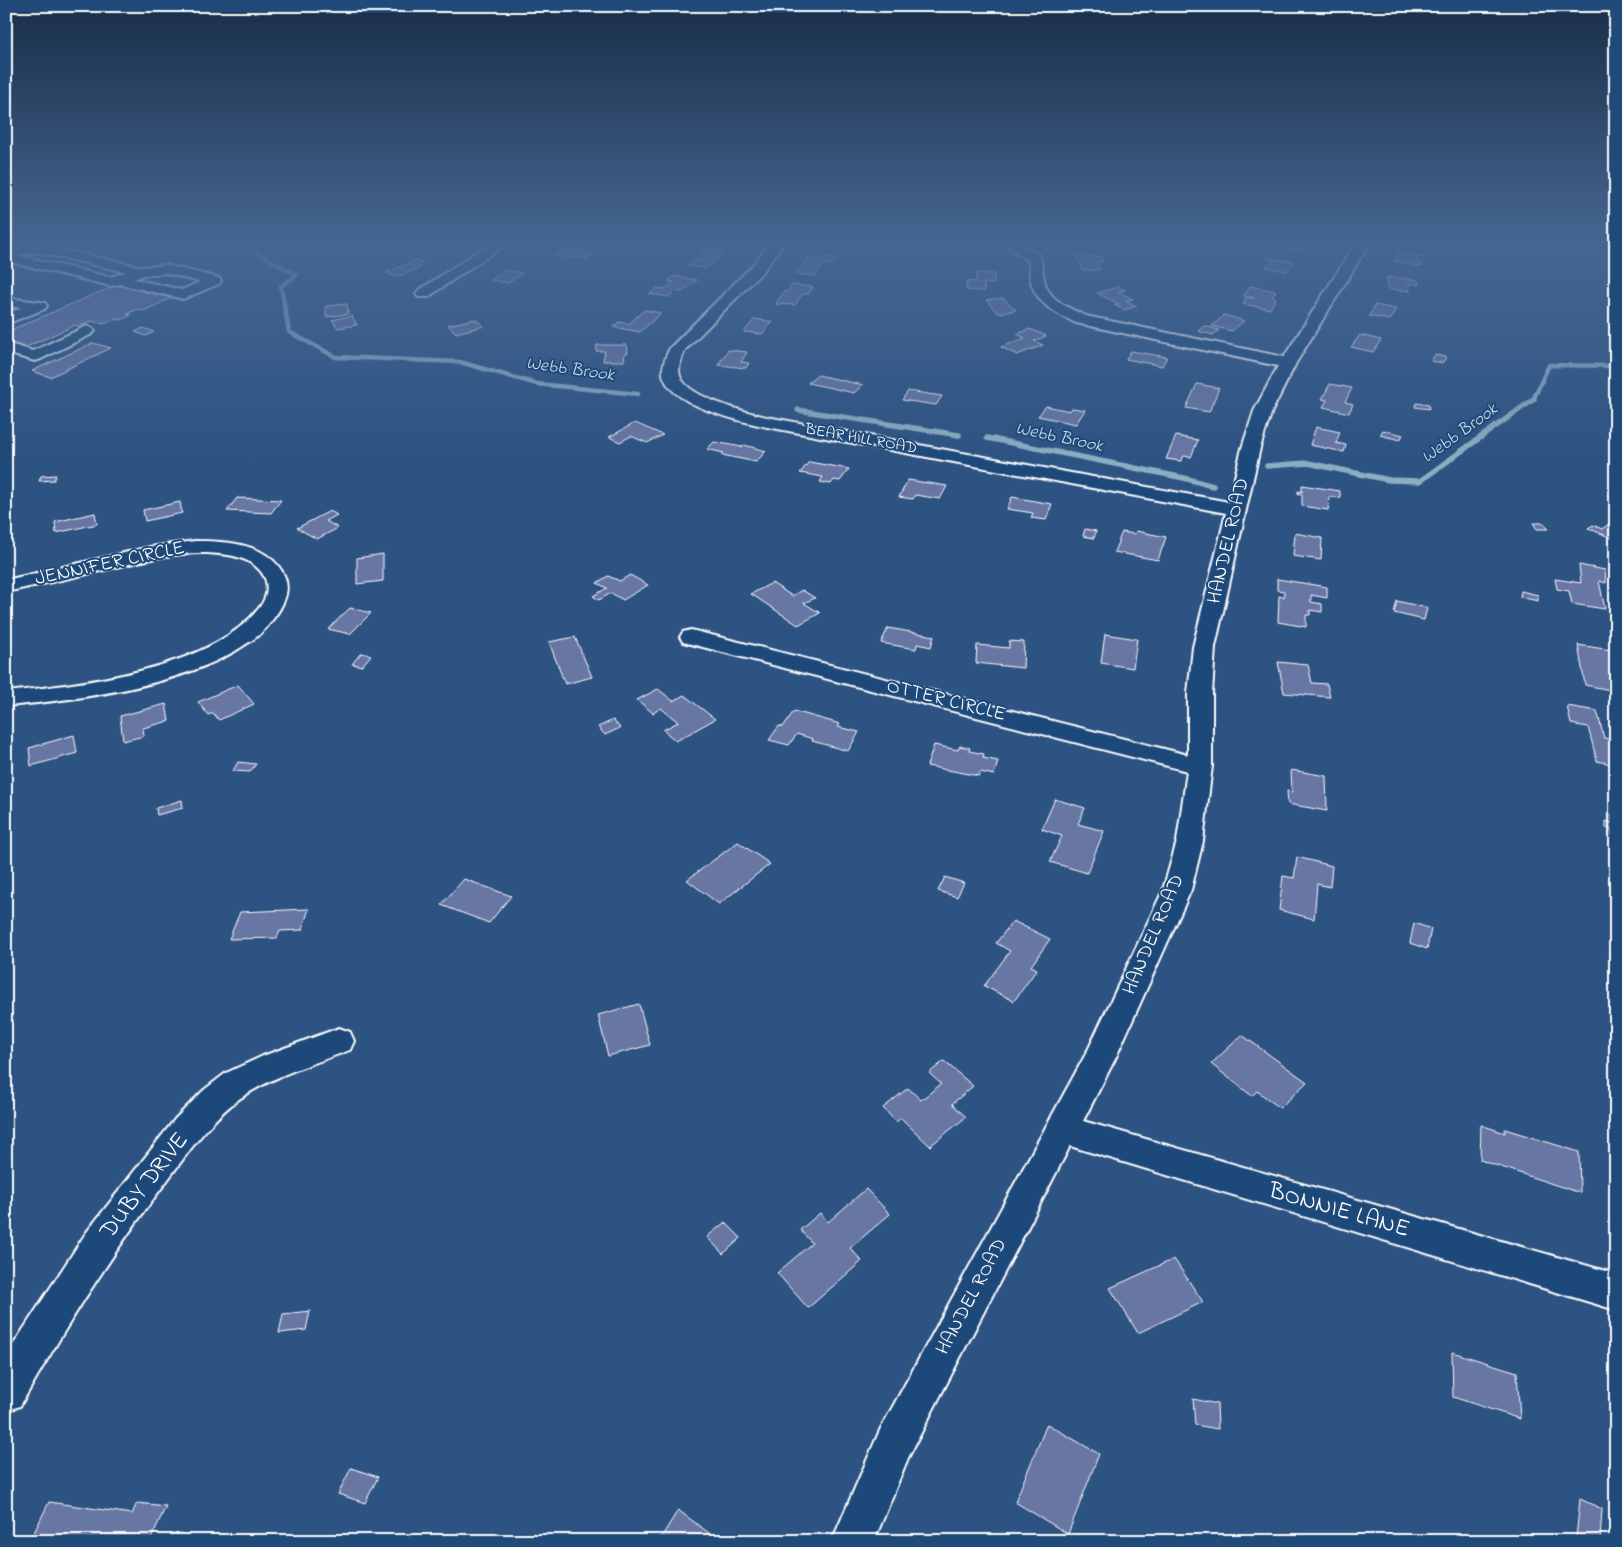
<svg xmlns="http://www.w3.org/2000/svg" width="1622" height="1547" viewBox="0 0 1622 1547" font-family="'Indie Flower',sans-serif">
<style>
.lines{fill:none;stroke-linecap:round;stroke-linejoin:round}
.stream-far1{stroke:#8caec2;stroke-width:4.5}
.stream{stroke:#8caec2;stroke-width:5.5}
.building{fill:#6776a4;stroke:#fff}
.minor-casing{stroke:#fff;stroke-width:4}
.minor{fill:#1f4a7a;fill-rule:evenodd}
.labels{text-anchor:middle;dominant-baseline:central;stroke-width:4;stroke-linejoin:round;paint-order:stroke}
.far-street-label{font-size:16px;fill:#fff;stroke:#1f4a7a}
.far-water-label{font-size:18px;font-style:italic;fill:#cfdde6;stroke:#1f4a7a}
.street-label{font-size:20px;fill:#fff;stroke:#1f4a7a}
.near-street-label{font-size:24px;fill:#fff;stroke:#1f4a7a}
</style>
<rect width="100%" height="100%" fill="#2d5382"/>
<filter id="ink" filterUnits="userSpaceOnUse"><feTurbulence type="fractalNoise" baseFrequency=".02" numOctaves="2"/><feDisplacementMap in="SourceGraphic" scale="10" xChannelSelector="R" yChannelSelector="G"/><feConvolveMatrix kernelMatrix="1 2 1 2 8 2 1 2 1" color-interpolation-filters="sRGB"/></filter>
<g filter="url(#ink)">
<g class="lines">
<!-- stream-far1 -->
<g class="stream-far1">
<polyline points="228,241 242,244 297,275 281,286 289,332 336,357 460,362 537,384 638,394"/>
<polyline points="1533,400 1549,365 1616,366"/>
</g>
<!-- stream -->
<g class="stream">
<polyline points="798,410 959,435"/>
<polyline points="987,438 1184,478 1213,486"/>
<polyline points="1267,466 1308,463 1389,480 1420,481 1534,399"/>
</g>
</g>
<!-- building -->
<g class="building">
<polygon points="450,241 469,241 459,248 441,247"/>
<polygon points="541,241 565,241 567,242 558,248 535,245"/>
<polygon points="1293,241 1311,241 1313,242 1306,251 1288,248"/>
<polygon points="561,250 593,254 587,259 554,256"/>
<polygon points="703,250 725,253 706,268 687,266 693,260 698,261 705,254 700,253"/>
<polygon points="1400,252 1422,257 1417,257 1415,262 1423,264 1422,267 1394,261"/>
<polygon points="1077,256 1101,256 1103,262 1097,262 1100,270 1083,270"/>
<polygon points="808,257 825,259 826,257 837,258 832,265 824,264 815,276 795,274"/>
<polygon points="1268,257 1275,259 1294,262 1286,271 1265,267 1274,261 1267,259"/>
<polygon points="416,260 423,262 416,265 421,267 402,275 394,276 386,273"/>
<polygon points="505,270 522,273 508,283 491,280"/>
<polygon points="976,273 994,274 994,284 984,283 984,291 966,290 967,281 976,282"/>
<polygon points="674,276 697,280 682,292 676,291 669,297 650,294 657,288 665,289 674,282 668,281"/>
<polygon points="1387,277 1418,280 1419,285 1409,283 1410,291 1388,289"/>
<polygon points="116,285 171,298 144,311 138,309 127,314 131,315 121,320 116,319 104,324 92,321 80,326 75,325 24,348 6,343 6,332"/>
<polygon points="792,285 813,287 809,294 802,294 795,305 776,304 784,291 787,292"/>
<polygon points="1250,286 1276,291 1272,297 1276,298 1270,309 1243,304 1246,298 1254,298 1244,296"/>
<polygon points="1118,287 1125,290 1118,292 1133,299 1126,301 1137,306 1124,310 1114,305 1119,304 1097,293"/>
<polygon points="1003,298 1016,310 998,313 986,300"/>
<polygon points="347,304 348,314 326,317 326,306"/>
<polygon points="1375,305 1396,309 1390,320 1369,316"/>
<polygon points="644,310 661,313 640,332 613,327 619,322 629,324"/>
<polygon points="1224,315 1244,321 1232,331 1212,326"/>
<polygon points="352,316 357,325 338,328 332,320"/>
<polygon points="475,319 484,326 456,333 448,325"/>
<polygon points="755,319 773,322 762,334 744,332"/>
<polygon points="1204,326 1219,330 1213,335 1198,331"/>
<polygon points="143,328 154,332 146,336 135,332"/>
<polygon points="1030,329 1046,336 1034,341 1043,345 1017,355 1001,347 1025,338 1017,334"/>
<polygon points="1360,335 1381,340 1373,352 1351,347"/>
<polygon points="93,343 111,348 50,377 32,371"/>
<polygon points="597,345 627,345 628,353 625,353 624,361 603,361 605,351 596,351"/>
<polygon points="728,350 747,352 741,362 749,363 746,368 718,365"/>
<polygon points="1131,351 1167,357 1162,366 1126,359"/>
<polygon points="1435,355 1446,357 1442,363 1431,361"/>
<polygon points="818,375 863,385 854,393 808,383"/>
<polygon points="1197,384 1219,388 1209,412 1186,408"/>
<polygon points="1330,384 1352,388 1345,402 1353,404 1349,413 1323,407 1327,400 1322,399"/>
<polygon points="908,391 942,396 936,405 902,400"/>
<polygon points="1416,403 1429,405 1429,409 1415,407"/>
<polygon points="1046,406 1070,411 1072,408 1085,410 1076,424 1038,416"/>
<polygon points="635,423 663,435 647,443 631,436 620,442 609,437"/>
<polygon points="1316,427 1340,432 1336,443 1346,445 1344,452 1310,445"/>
<polygon points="1383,430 1403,435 1400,440 1380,435"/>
<polygon points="1176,436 1198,440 1191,457 1184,456 1181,461 1166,459"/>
<polygon points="714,442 742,447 744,445 766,451 756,462 722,455 724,453 707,449"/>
<polygon points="809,462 849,469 840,481 834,480 831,484 820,482 823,477 800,473"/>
<polygon points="56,475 54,480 39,481 41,476"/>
<polygon points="908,480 947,486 940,499 915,495 913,499 899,497"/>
<polygon points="1302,485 1340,491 1340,498 1329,497 1328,510 1302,506 1302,494 1298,494 1298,491 1302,492"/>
<polygon points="1012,497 1052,504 1046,520 1031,518 1033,513 1007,509"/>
<polygon points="237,498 281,500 271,513 227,511"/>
<polygon points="180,502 182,513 145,521 143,510"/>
<polygon points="330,511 337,515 326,521 338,528 317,539 297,528"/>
<polygon points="95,513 97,524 56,533 55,522"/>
<polygon points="1615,520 1616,540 1588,528 1593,525 1602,529"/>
<polygon points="1533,523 1544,523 1548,529 1537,529"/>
<polygon points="1085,529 1096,531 1094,538 1083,536"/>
<polygon points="1136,531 1166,537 1158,560 1114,552 1122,532 1135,534"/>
<polygon points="1295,533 1322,538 1321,560 1293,556"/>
<polygon points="383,554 383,581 357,584 357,558"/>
<polygon points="1579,565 1605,570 1606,583 1599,581 1605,609 1572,604 1569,591 1557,589 1555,579 1581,583"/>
<polygon points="630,575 648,585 623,600 611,593 599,600 593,596 607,588 597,583 608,576 620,581"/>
<polygon points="1277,579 1327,587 1327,598 1311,595 1311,602 1322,604 1322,612 1310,610 1310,615 1306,615 1306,627 1278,622 1279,596 1284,597 1284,591 1277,590"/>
<polygon points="772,583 792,596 802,590 815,598 804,603 820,613 798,625 751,594"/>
<polygon points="1521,591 1538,595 1538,601 1520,597"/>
<polygon points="1397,601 1427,608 1424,620 1394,613"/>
<polygon points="350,608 371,613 350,634 328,629"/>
<polygon points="888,628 934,636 931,647 917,644 916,649 881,643"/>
<polygon points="1105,634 1137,639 1133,668 1101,663"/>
<polygon points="575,637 592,677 565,684 549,642"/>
<polygon points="1009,641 1024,642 1023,668 976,663 977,645 1009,648"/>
<polygon points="1578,645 1611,650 1616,672 1616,691 1585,685"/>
<polygon points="361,653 371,655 362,666 352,664"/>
<polygon points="1278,662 1308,665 1312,683 1327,684 1330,697 1284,693"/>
<polygon points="238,685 254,704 219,720 213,713 208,715 198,702"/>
<polygon points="658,689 673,701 684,695 715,719 676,741 663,730 678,722 661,708 653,713 637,700"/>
<polygon points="166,704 169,721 143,728 144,736 123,741 120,716"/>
<polygon points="1567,706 1597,711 1604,738 1616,740 1616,765 1597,761 1588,727 1571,724"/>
<polygon points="794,711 840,724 838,727 859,732 848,751 812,741 813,739 797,734 789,745 769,740 779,726 783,727"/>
<polygon points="613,720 620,728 605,735 598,727"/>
<polygon points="74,735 77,753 31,766 29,748"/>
<polygon points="934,745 958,750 960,746 970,748 969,751 984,754 983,758 998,761 994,775 980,772 979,776 927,766"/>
<polygon points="238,762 256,764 250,772 233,771"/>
<polygon points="1291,770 1326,776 1327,811 1288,804 1287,791 1292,792"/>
<polygon points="1055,799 1085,808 1078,824 1104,831 1087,873 1050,862 1062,836 1042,829"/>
<polygon points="182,800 183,808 157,815 156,808"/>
<polygon points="1611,814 1616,815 1616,858 1611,829 1606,828 1606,821 1612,823"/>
<polygon points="738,842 770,864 719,904 687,880"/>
<polygon points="1297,857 1332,866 1330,887 1317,884 1314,919 1279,910 1283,876 1294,878"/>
<polygon points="945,877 964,883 957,897 938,891"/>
<polygon points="464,879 511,896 489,923 441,905"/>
<polygon points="309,909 302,930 280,931 277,938 229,939 240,912"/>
<polygon points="1013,921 1050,939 1031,966 1037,969 1014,1001 984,986 1010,951 996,943"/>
<polygon points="1414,923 1431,929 1427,949 1410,943"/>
<polygon points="639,1004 650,1045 608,1056 598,1015"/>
<polygon points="1242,1035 1307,1082 1280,1108 1257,1091 1252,1096 1211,1064"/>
<polygon points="944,1061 973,1086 952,1104 966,1117 930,1146 901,1118 896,1122 883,1108 908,1088 921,1100 941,1084 929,1073"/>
<polygon points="1481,1125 1505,1133 1505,1129 1579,1152 1580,1193 1480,1160"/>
<polygon points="866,1189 890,1214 850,1248 862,1261 808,1308 777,1273 812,1243 800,1230 820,1213 828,1222"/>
<polygon points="725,1222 741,1238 723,1254 707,1237"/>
<polygon points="1174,1259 1203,1302 1138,1333 1110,1288"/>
<polygon points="310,1311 306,1330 279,1333 283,1314"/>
<polygon points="1452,1352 1517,1372 1520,1419 1453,1397"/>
<polygon points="1193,1399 1217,1404 1218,1429 1195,1425"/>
<polygon points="1047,1424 1099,1454 1068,1534 1015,1502"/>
<polygon points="351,1468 378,1477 365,1503 338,1494"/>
<polygon points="1580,1499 1602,1509 1600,1541 1581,1541 1576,1538"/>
<polygon points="49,1502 132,1514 137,1503 166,1506 150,1541 30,1541"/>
<polygon points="678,1510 713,1536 710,1541 659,1541"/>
</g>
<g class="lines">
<defs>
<g id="minor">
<polygon points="493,241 510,241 428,297 418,297 416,294 418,291"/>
<path d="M 771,241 L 785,241 L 764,270 L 685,350 C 682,358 677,368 680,376 C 687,398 747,412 767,417 L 1229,502 L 1242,448 L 1254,411 L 1278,366 L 1076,323 C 1057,314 1036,304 1031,281 C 1029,274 1030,268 1029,261 L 1009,248 L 1016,244 C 1056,254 1034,271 1050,293 C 1058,304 1073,310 1086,316 L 1284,357 L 1357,241 L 1371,241 L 1296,363 L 1272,411 L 1260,448 L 1215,647 L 1212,693 L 1212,766 L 1203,841 L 1191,890 L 1116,1057 L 1083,1121 L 1616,1274 L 1616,1310 L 1070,1146 L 908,1458 L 874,1541 L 832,1541 L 880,1430 L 1088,1050 L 1163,890 L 1177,841 L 1187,771 L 683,642 L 680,637 L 683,632 L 691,630 L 1188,755 L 1188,693 L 1193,647 L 1226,513 L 767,427 C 741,421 669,406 663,374 C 662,365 666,356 670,348 L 754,264 Z"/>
<path d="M 36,244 L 142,267 L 166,265 L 219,278 L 221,281 L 219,284 L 183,299 L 120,284 L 111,286 L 6,261 L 6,247 ZM 36,252 L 126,272 L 110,277 L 16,255 ZM 166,273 L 200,282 L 182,290 L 134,279 L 144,275 Z"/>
<polygon points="6,298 40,302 45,303 47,306 45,309 6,324 6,314 21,308 6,306"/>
<polygon points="87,326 92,328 95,331 92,334 41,359 35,361 6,353 6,343 33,351"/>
<path d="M 195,541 C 224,541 261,543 279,567 C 292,584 287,599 276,615 C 272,620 268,626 264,630 C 259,636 252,640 246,644 C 187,685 77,700 6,706 L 6,692 C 81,684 211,670 259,608 C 267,598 270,584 262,573 C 250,556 226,554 207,553 C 176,552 147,560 117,567 C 80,576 43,584 6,592 L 6,580 L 150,547 Z"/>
<path d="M 339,1028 L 350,1032 L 354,1041 L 350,1050 C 313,1064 272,1076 239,1099 C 211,1119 190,1150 169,1178 C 114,1250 65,1327 20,1406 L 6,1411 L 6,1356 L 86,1233 L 175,1119 L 204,1090 L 226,1073 L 263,1056 Z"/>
</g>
</defs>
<!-- minor casing -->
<use href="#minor" class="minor-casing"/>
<!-- minor -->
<use href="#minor" class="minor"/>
</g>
</g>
<!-- sky -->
<linearGradient id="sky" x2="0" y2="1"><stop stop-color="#192e48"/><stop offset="0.53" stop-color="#466692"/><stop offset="1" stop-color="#466692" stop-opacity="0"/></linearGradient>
<rect width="1622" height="458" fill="url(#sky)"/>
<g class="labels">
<!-- far-street labels -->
<g class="far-street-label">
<text transform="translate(861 439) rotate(10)">BEAR HILL ROAD</text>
</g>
<!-- far-water labels -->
<g class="far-water-label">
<text transform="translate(570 370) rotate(8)">Webb Brook</text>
<text transform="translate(1460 434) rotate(-36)">Webb Brook</text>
<text transform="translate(1059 438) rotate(12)">Webb Brook</text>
</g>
<!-- street labels -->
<g class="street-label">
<text transform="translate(1229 541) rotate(-77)">HANDEL ROAD</text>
<text transform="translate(110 564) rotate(-12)">JENNIFER CIRCLE</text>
<text transform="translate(946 701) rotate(14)">OTTER CIRCLE</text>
<text transform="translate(1154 935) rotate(-67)">HANDEL ROAD</text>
<text transform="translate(972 1297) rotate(-62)">HANDEL ROAD</text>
</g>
<!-- near-street labels -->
<g class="near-street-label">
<text transform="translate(145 1186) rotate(-52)">DUBY DRIVE</text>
<text transform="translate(1339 1211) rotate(16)">BONNIE LANE</text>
</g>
</g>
<!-- margin -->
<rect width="1622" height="1547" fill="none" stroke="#1f4a7a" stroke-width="25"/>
<rect x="12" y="12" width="1597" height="1522" fill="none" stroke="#fff" stroke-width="2" filter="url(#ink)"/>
</svg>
